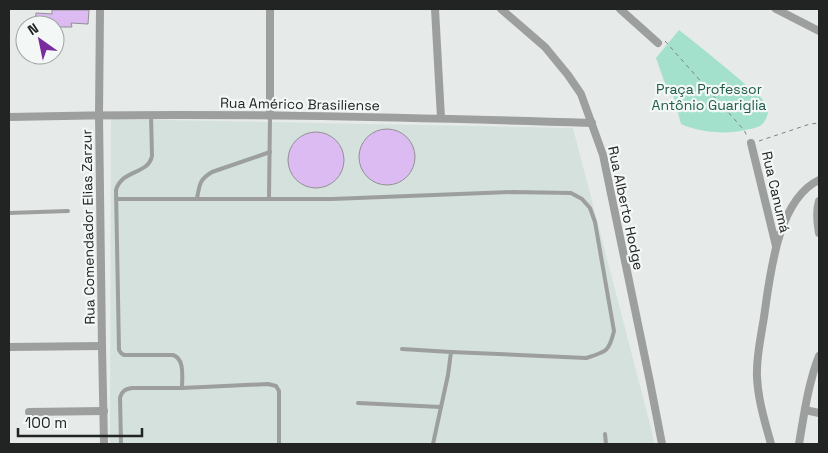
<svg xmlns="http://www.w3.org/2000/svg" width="828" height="453" viewBox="0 0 828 453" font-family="'Space Grotesk',sans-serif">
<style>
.built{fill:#d4e1dc}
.green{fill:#a4e1cc}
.building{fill:#dcbbf2;stroke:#929093}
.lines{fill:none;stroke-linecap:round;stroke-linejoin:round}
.path{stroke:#818382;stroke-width:1;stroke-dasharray:4 4;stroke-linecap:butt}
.lane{stroke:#9d9f9e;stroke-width:4}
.street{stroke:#9d9f9e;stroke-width:8}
.labels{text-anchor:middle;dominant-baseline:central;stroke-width:4.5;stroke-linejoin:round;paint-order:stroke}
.park-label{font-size:14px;fill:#205d4c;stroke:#f3f8f6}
.street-label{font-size:14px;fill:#222323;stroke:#f3f8f6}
</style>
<rect width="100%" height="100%" fill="#e6eae8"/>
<!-- built -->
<polygon class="built" points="111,119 573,128 652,432 654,444 110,444"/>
<!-- green -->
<path class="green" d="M 679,30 C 702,48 724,66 745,84 C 752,90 763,97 767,106 C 770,112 766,122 760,126 C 756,128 750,129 745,130 C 727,135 698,132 681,124 L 672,91 L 668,92 L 656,58 Z"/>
<!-- building -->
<g class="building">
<polygon points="52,10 89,10 88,24 71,23 72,27 55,27 55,25 36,25 35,24 36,13 52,14"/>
<circle cx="387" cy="157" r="28"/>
<circle cx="316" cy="160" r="28"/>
</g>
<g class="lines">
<!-- path -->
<g class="path">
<polyline points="665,41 744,130 747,136"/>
<polyline points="759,141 810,124 819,123"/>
</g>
<!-- lane -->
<g class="lane">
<path d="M 197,198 C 200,184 199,180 212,172 L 270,152"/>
<polyline points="269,198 270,116"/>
<path d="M 116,199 L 332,199 L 513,192 L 571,193 L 582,199 L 590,208 L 595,222 L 614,331 C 609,352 606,352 586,358 L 451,352"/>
<polyline points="9,213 68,211"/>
<polyline points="182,388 268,384 276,386 279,391 279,444"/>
<polyline points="358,403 441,407 448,375 451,352 402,349"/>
<polyline points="605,434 606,444"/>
<path d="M 121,444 L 120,398 C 122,391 125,389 132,388 L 182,388 C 182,377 185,359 173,355 L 124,355 L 121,353 L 119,350 L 116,190 C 122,169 148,175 152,156 L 151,115"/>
<polyline points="433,444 441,407"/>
</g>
<!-- street -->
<g class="street">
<polyline points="100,9 99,115 102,346 104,444"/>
<polyline points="270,9 270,116"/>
<polyline points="435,9 441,118"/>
<polyline points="501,9 545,47 568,75 581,94 603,155 650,382 662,444"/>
<polyline points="620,9 658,43"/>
<polyline points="776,9 819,31"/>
<path d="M 9,117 C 203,112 398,117 592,123"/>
<polyline points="751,143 776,246"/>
<path d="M 819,201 C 816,211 817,222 819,233"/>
<polyline points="9,347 102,346"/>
<polyline points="805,410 819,413"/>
<polyline points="29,412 104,411"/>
<path d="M 771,444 C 765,422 758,400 757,377 C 756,357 761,337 764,317 C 770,276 777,200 819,180"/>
<path d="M 799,444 C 804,415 808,384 819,356"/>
</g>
</g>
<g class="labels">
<!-- park labels -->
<g class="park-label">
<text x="709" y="89">Praça Professor<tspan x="709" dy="16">Antônio Guariglia</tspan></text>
</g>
<!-- street labels -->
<g class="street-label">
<text transform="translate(300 104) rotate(1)">Rua Américo Brasiliense</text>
<text transform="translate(776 192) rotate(77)">Rua Canumá</text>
<text transform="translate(626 208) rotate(78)">Rua Alberto Hodge</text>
<text transform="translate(88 227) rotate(-91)">Rua Comendador Elias Zarzur</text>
</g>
</g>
<!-- border -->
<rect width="828" height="453" fill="none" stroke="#222323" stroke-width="20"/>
<!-- north arrow -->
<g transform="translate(40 40) rotate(327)"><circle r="24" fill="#f3f8f6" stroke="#9fa3a2"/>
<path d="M0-4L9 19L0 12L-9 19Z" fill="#782c9e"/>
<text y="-8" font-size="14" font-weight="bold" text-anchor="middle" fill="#222323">N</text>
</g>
<!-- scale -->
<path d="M18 428v8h124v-8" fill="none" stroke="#222323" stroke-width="2.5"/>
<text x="25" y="428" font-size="15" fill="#222323" stroke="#f3f8f6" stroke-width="4" paint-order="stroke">100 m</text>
</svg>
